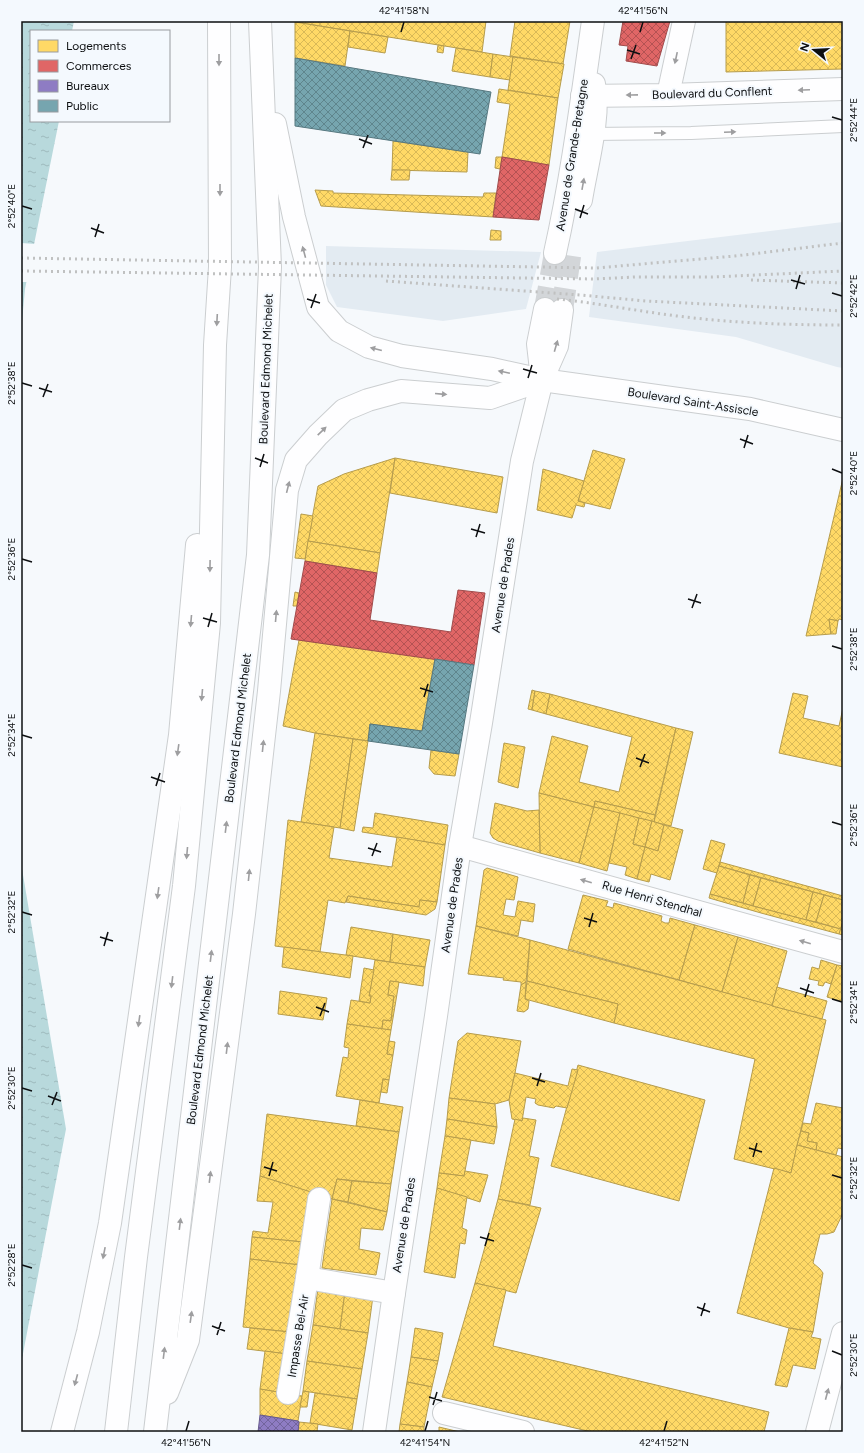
<svg xmlns="http://www.w3.org/2000/svg" width="864" height="1453" viewBox="0 0 864 1453" font-family="Figtree,sans-serif">
<style>
.built{fill:#e3ebf2}
.water{fill:url(#water-ripples)}
.pier{fill:#f6f9fc}
.homes{fill:url(#homes-cross-hatch);stroke:#b69c4c}
.shops{fill:url(#shops-cross-hatch);stroke:#a14c4c}
.offices{fill:url(#offices-cross-hatch);stroke:#675b8e}
.public{fill:url(#public-cross-hatch);stroke:#567880}
.lines{fill:none;stroke-linecap:round;stroke-linejoin:round}
.secondary-tunnel{stroke:#d3d6d9;stroke-width:22;stroke-dasharray:22 11;stroke-linecap:butt}
.lane-casing{stroke:#cbced0;stroke-width:14}
.street-casing{stroke:#cbced0;stroke-width:24}
.secondary-casing{stroke:#cbced0;stroke-width:24}
.highway-casing{stroke:#cbced0;stroke-width:24}
.lane{stroke:#fefeff;stroke-width:12}
.street{stroke:#fefeff;stroke-width:22}
.secondary{stroke:#fefeff;stroke-width:22}
.highway{stroke:#fefeff;stroke-width:22}
.rail{stroke:#c0c1c1;stroke-width:3;stroke-dasharray:2 4;stroke-linecap:butt}
.oneway{fill:#9e9ea0}
.ticks{fill:none;stroke:#0d0f11;stroke-width:1.5}
.labels{text-anchor:middle;dominant-baseline:central;stroke-width:4;stroke-linejoin:round;paint-order:stroke}
.street-label{font-size:12px;fill:#0d0f11;stroke:#f4f9fe}
.neatline{fill:none;stroke:#0d0f11;stroke-width:1.5}
.ticks-label{font-size:10px;text-anchor:middle;fill:#0d0f11}
</style>
<defs>
<pattern id="water-ripples" width="26" height="14" patternUnits="userSpaceOnUse"><rect width="26" height="14" fill="#b8d9dc"/><path d="M2 4q2-2 4 0t4 0M15 11q2-2 4 0t4 0" fill="none" stroke="#9db9bc"/></pattern>
<pattern id="homes-cross-hatch" width="8" height="8" patternUnits="userSpaceOnUse"><rect width="8" height="8" fill="#ffd966"/><path d="M0 0l8 8M0 8l8-8" fill="none" stroke="#d9b957"/></pattern>
<pattern id="shops-cross-hatch" width="8" height="8" patternUnits="userSpaceOnUse"><rect width="8" height="8" fill="#e06666"/><path d="M0 0l8 8M0 8l8-8" fill="none" stroke="#b45253"/></pattern>
<pattern id="offices-cross-hatch" width="8" height="8" patternUnits="userSpaceOnUse"><rect width="8" height="8" fill="#8e7cc3"/><path d="M0 0l8 8M0 8l8-8" fill="none" stroke="#72649d"/></pattern>
<pattern id="public-cross-hatch" width="8" height="8" patternUnits="userSpaceOnUse"><rect width="8" height="8" fill="#76a5af"/><path d="M0 0l8 8M0 8l8-8" fill="none" stroke="#5f858d"/></pattern>
</defs>
<rect width="100%" height="100%" fill="#f6f9fc"/>
<!-- built -->
<g class="built">
<polygon points="843,222 843,368 837,367 736,337 589,317 597,252"/>
<polygon points="326,246 541,252 526,309 443,321 337,307 326,285"/>
</g>
<!-- water -->
<g class="water">
<polygon points="21,21 74,21 72,31 31,31 31,121 59,121 25,289 21,332"/>
<polygon points="21,863 66,1129 21,1364"/>
</g>
<!-- pier -->
<polygon class="pier" points="21,243 36,244 28,282 21,282"/>
<!-- homes -->
<g class="homes">
<polygon points="295,21 486,21 482,52 295,22"/>
<polygon points="515,21 570,21 563,64 510,56"/>
<polygon points="726,21 843,21 843,69 726,72"/>
<polygon points="295,22 350,31 345,66 295,58"/>
<polygon points="350,31 388,37 385,53 348,47"/>
<polygon points="438,45 444,46 443,53 437,52"/>
<polygon points="456,48 493,54 490,77 452,71"/>
<polygon points="493,54 513,57 510,80 490,77"/>
<polygon points="513,57 564,64 558,98 508,90"/>
<polygon points="499,89 558,98 549,165 502,157 510,104 497,102"/>
<polygon points="393,141 468,152 467,172 392,170"/>
<polygon points="496,157 502,157 500,169 495,168"/>
<polygon points="392,170 410,170 409,180 391,180"/>
<polygon points="315,190 333,191 333,193 483,197 484,193 496,193 493,217 321,206"/>
<polygon points="491,230 501,231 501,240 490,240"/>
<polygon points="593,450 625,459 610,509 578,501"/>
<polygon points="395,458 380,553 308,541 318,486 344,474"/>
<polygon points="395,458 503,477 497,513 390,493"/>
<polygon points="543,469 584,481 578,501 585,503 584,507 576,505 572,518 537,510"/>
<polygon points="843,478 843,620 839,619 838,621 829,619 831,634 806,636"/>
<polygon points="301,514 313,516 305,559 295,558"/>
<polygon points="308,541 380,553 377,573 305,561"/>
<polygon points="295,592 299,593 297,606 293,606"/>
<polygon points="829,619 838,621 836,634 831,634"/>
<polygon points="299,640 435,659 422,731 370,724 368,741 315,733 283,726"/>
<polygon points="532,690 535,691 532,710 528,709"/>
<polygon points="535,691 550,694 546,714 532,710"/>
<polygon points="793,693 808,696 803,718 839,726 843,708 843,767 779,753"/>
<polygon points="550,694 676,728 655,815 595,801 594,807 539,793 552,736 588,746 579,782 619,792 632,737 546,714"/>
<polygon points="676,728 693,732 671,826 654,822"/>
<polygon points="315,733 353,739 340,828 301,822"/>
<polygon points="353,739 368,741 354,831 340,828"/>
<polygon points="504,743 525,747 518,788 498,782"/>
<polygon points="431,750 459,754 455,776 434,774 429,768"/>
<polygon points="539,793 594,807 579,863 540,853"/>
<polygon points="595,801 655,815 654,822 594,807"/>
<polygon points="495,803 527,811 539,810 540,853 498,841 493,838 490,833"/>
<polygon points="594,807 620,813 607,871 579,863"/>
<polygon points="375,813 448,825 445,845 362,832 363,827 373,828"/>
<polygon points="620,813 639,818 633,844 645,847 637,879 625,875 627,867 609,863"/>
<polygon points="639,818 652,821 645,847 633,844"/>
<polygon points="288,820 334,827 329,858 392,867 397,837 445,845 437,902 420,900 419,907 348,896 345,903 328,900 320,952 275,946"/>
<polygon points="652,821 664,825 658,851 645,847"/>
<polygon points="664,825 683,830 670,880 651,874 649,882 637,879 645,847 658,851"/>
<polygon points="711,840 725,844 717,873 703,869"/>
<polygon points="720,862 843,896 843,900 719,866"/>
<polygon points="719,866 750,875 743,903 710,894"/>
<polygon points="487,868 518,877 514,900 506,899 503,915 515,917 518,901 535,904 533,922 521,920 518,936 476,926 484,870"/>
<polygon points="750,875 761,878 753,906 743,903"/>
<polygon points="761,878 813,892 806,920 753,906"/>
<polygon points="813,892 824,895 816,922 806,920"/>
<polygon points="710,894 753,906 841,929 839,934 761,913 709,898"/>
<polygon points="583,895 608,901 606,906 613,908 614,903 662,916 661,921 665,923 669,923 670,918 695,925 679,980 568,949"/>
<polygon points="824,895 843,900 843,921 841,929 816,922"/>
<polygon points="348,896 419,907 420,900 437,902 435,909 426,915 346,902"/>
<polygon points="843,921 843,935 839,934"/>
<polygon points="695,925 738,937 722,992 679,980"/>
<polygon points="476,926 530,940 526,982 521,985 521,982 503,980 504,978 468,974"/>
<polygon points="351,927 393,934 390,962 346,955"/>
<polygon points="393,934 430,940 425,967 390,962"/>
<polygon points="738,937 787,951 772,1006 722,992"/>
<polygon points="530,940 826,1020 791,1173 734,1159 755,1059 614,1023 618,1004 527,981"/>
<polygon points="284,947 353,956 350,978 282,967"/>
<polygon points="375,960 425,967 423,986 390,981 388,995 394,996 391,1021 383,1020 382,1029 347,1024 351,1000 370,1003 371,996 369,996"/>
<polygon points="821,960 837,965 831,984 825,982 823,986 818,985 819,981 809,979 812,967 819,969"/>
<polygon points="837,965 843,966 843,1002 827,997"/>
<polygon points="364,968 374,970 369,996 371,996 370,1003 359,1001"/>
<polygon points="390,981 399,982 391,1030 382,1029 383,1020 391,1021 394,996 388,995"/>
<polygon points="527,981 618,1004 614,1023 525,999"/>
<polygon points="526,982 525,999 529,1001 528,1009 524,1012 517,1011 521,985"/>
<polygon points="777,987 827,1001 822,1019 772,1006"/>
<polygon points="280,991 327,998 323,1020 278,1014"/>
<polygon points="347,1024 391,1030 387,1054 393,1055 389,1080 383,1079 379,1103 336,1096 343,1057 348,1058 349,1048 344,1047"/>
<polygon points="467,1033 521,1041 515,1073 509,1100 495,1104 449,1098 458,1041"/>
<polygon points="389,1041 395,1042 393,1055 387,1054"/>
<polygon points="578,1065 705,1100 679,1201 551,1166"/>
<polygon points="572,1069 578,1070 567,1108 556,1106 554,1108 538,1105 535,1103 536,1099 526,1097 522,1121 512,1119 509,1100 515,1073 568,1086"/>
<polygon points="383,1079 389,1080 387,1093 381,1092"/>
<polygon points="449,1098 495,1104 497,1127 447,1119"/>
<polygon points="360,1100 403,1107 399,1132 356,1126"/>
<polygon points="816,1103 843,1108 843,1149 838,1148 836,1155 816,1150 817,1143 807,1141 809,1133 801,1131 803,1123 811,1124"/>
<polygon points="267,1114 399,1132 391,1184 337,1179 332,1199 260,1176"/>
<polygon points="523,1118 536,1120 529,1156 539,1158 530,1205 498,1199 515,1119 522,1121"/>
<polygon points="447,1119 497,1127 494,1144 445,1136"/>
<polygon points="801,1131 809,1133 807,1141 817,1143 816,1150 797,1145"/>
<polygon points="445,1136 471,1140 464,1176 439,1173"/>
<polygon points="797,1145 843,1157 843,1213 834,1232 827,1234 820,1234 813,1263 820,1269 823,1273 813,1332 789,1328 737,1313 774,1168 791,1173"/>
<polygon points="465,1171 488,1175 480,1202 437,1188 439,1173 464,1176"/>
<polygon points="260,1176 311,1192 303,1242 252,1237 253,1231 268,1233 273,1202 257,1201"/>
<polygon points="337,1179 352,1181 348,1202 332,1199"/>
<polygon points="352,1181 391,1184 387,1212 348,1202"/>
<polygon points="437,1188 467,1197 462,1228 467,1230 465,1244 460,1243 455,1278 424,1272"/>
<polygon points="332,1199 387,1212 383,1230 361,1228 359,1249 380,1253 376,1275 322,1268"/>
<polygon points="498,1199 541,1208 516,1293 475,1283"/>
<polygon points="252,1237 303,1242 300,1265 250,1259"/>
<polygon points="250,1259 300,1265 290,1332 243,1327"/>
<polygon points="475,1283 506,1290 493,1346 769,1412 764,1432 592,1432 442,1397"/>
<polygon points="318,1288 345,1292 340,1329 313,1325"/>
<polygon points="345,1292 373,1296 368,1333 340,1329"/>
<polygon points="313,1325 368,1333 362,1369 307,1361"/>
<polygon points="250,1328 290,1332 287,1354 247,1349"/>
<polygon points="415,1328 443,1333 438,1361 411,1357"/>
<polygon points="789,1328 813,1332 811,1337 821,1339 815,1369 793,1365 787,1387 775,1385"/>
<polygon points="265,1351 287,1354 282,1393 260,1389"/>
<polygon points="411,1357 438,1361 432,1387 407,1382"/>
<polygon points="307,1361 362,1369 357,1399 303,1391"/>
<polygon points="407,1382 432,1387 424,1427 400,1424"/>
<polygon points="260,1389 302,1396 298,1421 260,1415"/>
<polygon points="303,1391 309,1392 307,1407 300,1407"/>
<polygon points="315,1393 357,1399 352,1430 310,1423"/>
<polygon points="299,1422 318,1424 317,1432 298,1432"/>
<polygon points="400,1424 424,1427 424,1432 399,1432"/>
<polygon points="439,1427 460,1432 439,1432"/>
</g>
<!-- shops -->
<g class="shops">
<polygon points="623,21 670,21 657,66 626,61 628,46 619,45"/>
<polygon points="502,157 549,165 539,220 493,217"/>
<polygon points="305,561 377,573 370,620 451,632 458,590 485,593 474,665 291,639"/>
</g>
<!-- offices -->
<polygon class="offices" points="260,1415 298,1421 299,1422 298,1432 258,1432"/>
<!-- public -->
<g class="public">
<polygon points="295,58 491,92 480,154 295,126"/>
<polygon points="435,659 474,665 459,754 368,741 370,724 422,731"/>
</g>
<g class="lines">
<!-- secondary-tunnel -->
<g class="secondary-tunnel">
<polyline points="545,309 555,253"/>
<polyline points="562,310 571,250"/>
</g>
<defs>
<polyline id="lane" points="589,134 691,133 843,126"/>
<g id="street">
<polyline points="668,95 684,21"/>
<polyline points="460,846 843,952"/>
<polyline points="307,1278 394,1293"/>
<polyline points="288,1393 307,1278 319,1199"/>
<polyline points="444,1413 523,1432"/>
<polyline points="817,1432 843,1333"/>
</g>
<g id="secondary">
<polyline points="582,96 668,95 843,89"/>
<path d="M 581,200 C 586,168 601,114 594,84"/>
<path d="M 555,253 C 572,177 582,98 593,21"/>
<polyline points="542,379 538,344 545,309"/>
<polyline points="542,380 750,409 843,430"/>
<polyline points="374,1432 394,1293 436,1016 460,846 481,723 522,461 542,380 557,346 562,310"/>
</g>
<g id="highway">
<polyline points="275,124 294,217 318,307 339,331 369,347 402,356 492,369 542,380"/>
<polyline points="167,1393 188,1340 244,914 269,691 287,490 296,460 318,435 344,410 368,400 401,391 490,398 542,380"/>
<polyline points="62,1432 88,1332 110,1223 180,735 197,545"/>
<polyline points="116,1432 136,1257 184,886 209,623 215,345 220,267 219,21"/>
<polyline points="155,1432 258,555 270,267 260,21"/>
</g>
</defs>
<!-- lane casing -->
<use href="#lane" class="lane-casing"/>
<!-- street casing -->
<use href="#street" class="street-casing"/>
<!-- secondary casing -->
<use href="#secondary" class="secondary-casing"/>
<!-- highway casing -->
<use href="#highway" class="highway-casing"/>
<!-- lane -->
<use href="#lane" class="lane"/>
<!-- street -->
<use href="#street" class="street"/>
<!-- secondary -->
<use href="#secondary" class="secondary"/>
<!-- highway -->
<use href="#highway" class="highway"/>
<!-- rail -->
<g class="rail">
<polyline points="21,258 596,268 735,256 843,243"/>
<polyline points="21,271 594,279 635,277 712,277 843,271"/>
<polyline points="751,280 843,283"/>
<polyline points="386,281 580,295 646,301 843,311"/>
<path d="M 557,299 C 597,303 637,311 677,316 C 732,323 787,325 843,325"/>
</g>
</g>
<!-- one-way arrows -->
<defs><path id="oneway-solid" d="M-6-.8H1V-3.2L6.5 0L1 3.2V.8H-6Z"/></defs>
<g class="oneway">
<use href="#oneway-solid" transform="translate(676 58) rotate(102)"/>
<use href="#oneway-solid" transform="translate(219 60) rotate(90)"/>
<use href="#oneway-solid" transform="translate(804 90) rotate(178)"/>
<use href="#oneway-solid" transform="translate(632 95) rotate(179)"/>
<use href="#oneway-solid" transform="translate(730 132) rotate(-3)"/>
<use href="#oneway-solid" transform="translate(660 133)"/>
<use href="#oneway-solid" transform="translate(583 184) rotate(-80)"/>
<use href="#oneway-solid" transform="translate(220 190) rotate(90)"/>
<use href="#oneway-solid" transform="translate(304 252) rotate(-105)"/>
<use href="#oneway-solid" transform="translate(217 320) rotate(93)"/>
<use href="#oneway-solid" transform="translate(556 346) rotate(-74)"/>
<use href="#oneway-solid" transform="translate(376 349) rotate(-166)"/>
<use href="#oneway-solid" transform="translate(504 372) rotate(-168)"/>
<use href="#oneway-solid" transform="translate(441 394) rotate(5)"/>
<use href="#oneway-solid" transform="translate(322 431) rotate(-44)"/>
<use href="#oneway-solid" transform="translate(288 487) rotate(-76)"/>
<use href="#oneway-solid" transform="translate(210 566) rotate(91)"/>
<use href="#oneway-solid" transform="translate(276 616) rotate(-85)"/>
<use href="#oneway-solid" transform="translate(191 621) rotate(95)"/>
<use href="#oneway-solid" transform="translate(202 695) rotate(95)"/>
<use href="#oneway-solid" transform="translate(263 746) rotate(-84)"/>
<use href="#oneway-solid" transform="translate(178 750) rotate(98)"/>
<use href="#oneway-solid" transform="translate(226 827) rotate(-83)"/>
<use href="#oneway-solid" transform="translate(187 853) rotate(95)"/>
<use href="#oneway-solid" transform="translate(249 875) rotate(-84)"/>
<use href="#oneway-solid" transform="translate(586 881) rotate(-164)"/>
<use href="#oneway-solid" transform="translate(158 893) rotate(98)"/>
<use href="#oneway-solid" transform="translate(805 942) rotate(-164)"/>
<use href="#oneway-solid" transform="translate(211 956) rotate(-83)"/>
<use href="#oneway-solid" transform="translate(172 982) rotate(97)"/>
<use href="#oneway-solid" transform="translate(139 1021) rotate(98)"/>
<use href="#oneway-solid" transform="translate(227 1048) rotate(-83)"/>
<use href="#oneway-solid" transform="translate(210 1177) rotate(-83)"/>
<use href="#oneway-solid" transform="translate(180 1224) rotate(-83)"/>
<use href="#oneway-solid" transform="translate(104 1253) rotate(101)"/>
<use href="#oneway-solid" transform="translate(191 1317) rotate(-82)"/>
<use href="#oneway-solid" transform="translate(164 1353) rotate(-83)"/>
<use href="#oneway-solid" transform="translate(76 1380) rotate(105)"/>
<use href="#oneway-solid" transform="translate(827 1394) rotate(-75)"/>
</g>
<!-- ticks -->
<path class="ticks" d="M 401,32 L 404,22M 640,32 L 643,22M 627,50 L 640,54M 631,59 L 636,45M 832,117 L 842,120M 359,139 L 372,144M 363,148 L 368,135M 22,206 L 32,209M 575,209 L 588,214M 580,218 L 584,205M 91,228 L 104,233M 95,237 L 99,224M 791,280 L 805,284M 796,289 L 800,275M 832,293 L 842,296M 307,299 L 320,303M 311,308 L 316,294M 523,369 L 537,373M 528,378 L 532,365M 22,383 L 32,386M 39,388 L 52,392M 43,397 L 48,384M 740,439 L 753,444M 744,448 L 748,435M 255,458 L 268,463M 260,467 L 264,454M 832,469 L 842,473M 471,529 L 485,533M 476,537 L 480,524M 22,559 L 32,562M 688,599 L 701,603M 692,608 L 697,594M 203,618 L 217,622M 208,627 L 212,613M 832,646 L 842,649M 420,688 L 433,692M 424,697 L 428,684M 22,735 L 32,738M 636,758 L 649,763M 640,767 L 645,754M 151,777 L 165,782M 156,786 L 160,773M 832,822 L 842,825M 368,848 L 381,852M 372,856 L 377,843M 22,912 L 32,915M 584,918 L 597,922M 589,927 L 593,913M 100,937 L 113,941M 104,946 L 108,932M 800,988 L 814,993M 805,997 L 809,984M 832,999 L 842,1002M 316,1007 L 329,1012M 320,1016 L 325,1003M 532,1078 L 545,1082M 537,1086 L 541,1073M 22,1088 L 32,1091M 48,1096 L 61,1101M 52,1105 L 57,1092M 749,1148 L 762,1152M 753,1157 L 757,1143M 264,1167 L 277,1171M 832,1175 L 842,1178M 269,1176 L 273,1162M 480,1237 L 494,1241M 485,1246 L 489,1233M 22,1265 L 32,1268M 697,1307 L 710,1312M 701,1316 L 705,1303M 212,1326 L 225,1331M 217,1335 L 221,1322M 832,1351 L 842,1355M 429,1397 L 442,1401M 433,1405 L 437,1392M 186,1431 L 189,1421M 425,1431 L 428,1421M 664,1431 L 667,1421"/>
<g class="labels">
<!-- street labels -->
<g class="street-label">
<text transform="translate(712 93) rotate(-2)">Boulevard du Conflent</text>
<text transform="translate(572 155) rotate(-81)">Avenue de Grande-Bretagne</text>
<text transform="translate(266 369) rotate(-88)">Boulevard Edmond Michelet</text>
<text transform="translate(693 402) rotate(9)">Boulevard Saint-Assiscle</text>
<text transform="translate(503 585) rotate(-81)">Avenue de Prades</text>
<text transform="translate(238 728) rotate(-83)">Boulevard Edmond Michelet</text>
<text transform="translate(652 899) rotate(16)">Rue Henri Stendhal</text>
<text transform="translate(452 905) rotate(-82)">Avenue de Prades</text>
<text transform="translate(200 1050) rotate(-83)">Boulevard Edmond Michelet</text>
<text transform="translate(404 1225) rotate(-81)">Avenue de Prades</text>
<text transform="translate(298 1336) rotate(-81)">Impasse Bel-Air</text>
</g>
</g>
<!-- border -->
<rect width="864" height="1453" fill="none" stroke="#f4f9fe" stroke-width="44"/>
<!-- legend -->
<rect x="30" y="30" width="140" height="92" fill="#f4f9fe" stroke="#989b9f"/>
<rect x="38" y="40" width="20" height="12" fill="#ffd966" stroke="#989b9f"/>
<text x="66" y="50" font-size="12" fill="#0d0f11">Logements</text>
<rect x="38" y="60" width="20" height="12" fill="#e06666" stroke="#989b9f"/>
<text x="66" y="70" font-size="12" fill="#0d0f11">Commerces</text>
<rect x="38" y="80" width="20" height="12" fill="#8e7cc3" stroke="#989b9f"/>
<text x="66" y="90" font-size="12" fill="#0d0f11">Bureaux</text>
<rect x="38" y="100" width="20" height="12" fill="#76a5af" stroke="#989b9f"/>
<text x="66" y="110" font-size="12" fill="#0d0f11">Public</text>
<!-- north arrow -->
<g transform="translate(814 50) rotate(288)" stroke="#f4f9fe" stroke-width="3" paint-order="stroke">
<path d="M0-3L7 15L0 10L-7 15Z" fill="#0d0f11"/>
<text y="-6" font-size="11" font-weight="bold" text-anchor="middle" fill="#0d0f11">N</text>
</g>
<rect x="22" y="22" width="820" height="1409" class="neatline"/>
<g class="ticks-label">
<text x="404" y="14">42°41'58"N</text>
<text x="643" y="14">42°41'56"N</text>
<text transform="translate(853 120) rotate(-90)" y="4">2°52'44"E</text>
<text transform="translate(11 206) rotate(-90)" y="4">2°52'40"E</text>
<text transform="translate(853 296) rotate(-90)" y="4">2°52'42"E</text>
<text transform="translate(11 383) rotate(-90)" y="4">2°52'38"E</text>
<text transform="translate(853 473) rotate(-90)" y="4">2°52'40"E</text>
<text transform="translate(11 559) rotate(-90)" y="4">2°52'36"E</text>
<text transform="translate(853 649) rotate(-90)" y="4">2°52'38"E</text>
<text transform="translate(11 735) rotate(-90)" y="4">2°52'34"E</text>
<text transform="translate(853 825) rotate(-90)" y="4">2°52'36"E</text>
<text transform="translate(11 912) rotate(-90)" y="4">2°52'32"E</text>
<text transform="translate(853 1002) rotate(-90)" y="4">2°52'34"E</text>
<text transform="translate(11 1088) rotate(-90)" y="4">2°52'30"E</text>
<text transform="translate(853 1178) rotate(-90)" y="4">2°52'32"E</text>
<text transform="translate(11 1265) rotate(-90)" y="4">2°52'28"E</text>
<text transform="translate(853 1355) rotate(-90)" y="4">2°52'30"E</text>
<text x="186" y="1446">42°41'56"N</text>
<text x="425" y="1446">42°41'54"N</text>
<text x="664" y="1446">42°41'52"N</text>
</g>
</svg>
